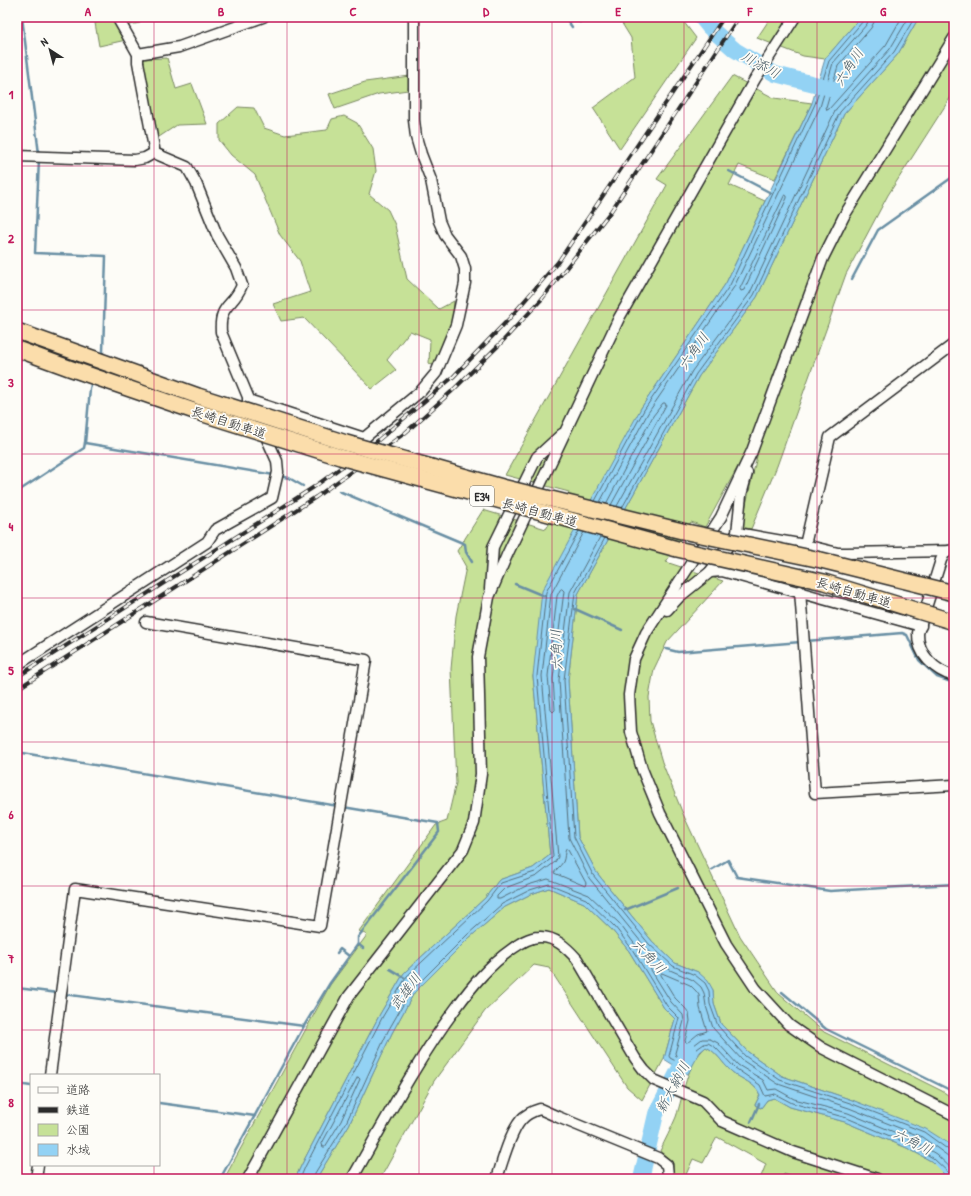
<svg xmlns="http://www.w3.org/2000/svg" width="971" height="1196" viewBox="0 0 971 1196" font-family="'Patrick Hand','Klee One',sans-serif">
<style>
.green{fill:#c6e197;stroke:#788661}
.water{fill:#93d2f4;stroke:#698fa4}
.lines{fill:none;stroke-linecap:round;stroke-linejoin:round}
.shore{stroke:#556e7b;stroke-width:1}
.stream{stroke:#698fa4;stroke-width:2.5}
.river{stroke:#93d2f4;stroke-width:16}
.minor-casing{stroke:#2b2b2b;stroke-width:13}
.minor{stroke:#fdfcf7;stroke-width:10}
.rail-casing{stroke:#2b2b2b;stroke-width:4}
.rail{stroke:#fdfcf7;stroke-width:2.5;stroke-dasharray:8;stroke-linecap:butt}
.highway-bridge-casing{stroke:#2b2b2b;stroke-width:18;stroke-linecap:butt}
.highway-bridge{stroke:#fbddab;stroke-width:15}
.grid{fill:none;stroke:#c2185b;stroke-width:1;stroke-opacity:0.55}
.labels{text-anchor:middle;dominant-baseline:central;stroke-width:3.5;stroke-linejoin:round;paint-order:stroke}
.shield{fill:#fdfcf7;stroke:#6a6a68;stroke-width:1}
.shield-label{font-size:12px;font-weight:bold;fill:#2b2b2b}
.street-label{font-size:13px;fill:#2b2b2b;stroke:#fdfcf7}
.water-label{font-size:14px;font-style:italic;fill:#4a5d67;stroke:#fdfcf7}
.neatline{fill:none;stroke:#c2185b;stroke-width:1.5}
.grid-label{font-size:13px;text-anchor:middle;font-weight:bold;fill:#c2185b}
</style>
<rect width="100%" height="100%" fill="#fdfcf7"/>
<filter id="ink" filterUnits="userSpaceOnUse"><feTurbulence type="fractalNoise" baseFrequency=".025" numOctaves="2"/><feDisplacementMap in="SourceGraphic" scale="8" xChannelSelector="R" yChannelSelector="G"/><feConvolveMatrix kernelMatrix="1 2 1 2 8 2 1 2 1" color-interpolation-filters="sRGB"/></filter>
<g filter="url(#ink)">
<!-- green -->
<g class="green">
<polygon points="122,17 138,17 140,23 118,27 126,40 99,46 95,23"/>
<polygon points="618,17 680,17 696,38 620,149 593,108 635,77 631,38"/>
<polygon points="771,17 861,17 825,59 803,56 757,38"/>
<polygon points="919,17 954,17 954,92 888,195 846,274 777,466 751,529 741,527 759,447 749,446 705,527 691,522 666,562 723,581 667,642 654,669 649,697 650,721 662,762 683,814 740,936 779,994 824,1032 942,1091 954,1099 954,1149 948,1143 852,1100 782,1076 748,1052 721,1024 714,1004 713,990 698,972 675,963 652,941 597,873 578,837 568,680 578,594 699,376 757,297 844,114 898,54"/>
<polygon points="167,58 176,89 192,84 207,124 177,125 156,139 141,59"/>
<polygon points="410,76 408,90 379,94 335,109 329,94 365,82"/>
<polygon points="732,76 774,98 812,103 775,179 739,165 729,185 765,201 726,283 641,408 533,676 550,855 533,868 499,880 485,898 404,973 380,1014 301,1166 295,1179 224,1179 330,985 367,935 359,931 436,825 447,821 456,783 451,669 456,616 466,567 457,551 483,510 546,529 569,492 505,475 667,185 657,179"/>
<polygon points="238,107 254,108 264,128 285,135 327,130 332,119 344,116 357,123 373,149 376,171 369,194 388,210 395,225 407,279 439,309 454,301 452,327 436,366 429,364 430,339 410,331 387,360 396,370 372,389 304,318 281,321 273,304 310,292 300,261 280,235 255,175 231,155 219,140 219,124"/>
<polygon points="549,888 584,903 612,930 629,951 664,1008 675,1019 664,1059 642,1100 627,1087 549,968 534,965 485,1011 434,1081 380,1179 316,1179 349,1125 392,1033 414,993 469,938 505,907 531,894"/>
<path d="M 706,1047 C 717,1052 722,1063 731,1071 C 741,1080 755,1082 760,1095 L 755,1105 L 761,1108 L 767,1100 L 774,1098 L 790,1107 L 845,1122 L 907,1148 L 931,1161 L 949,1179 L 798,1179 L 784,1174 L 782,1179 L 760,1179 L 766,1164 L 717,1137 L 703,1163 L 693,1159 L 684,1179 L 673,1179 L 673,1163 L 660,1151 C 665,1140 671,1129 676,1117 C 684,1094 686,1064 706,1047 Z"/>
</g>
<!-- water -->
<path class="water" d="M 861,17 L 919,17 L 898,54 L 844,114 L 757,297 L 699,376 L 578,594 L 568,680 L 578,837 L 597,873 L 652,941 L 675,963 L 698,972 L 708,981 L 713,990 L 714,1004 L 721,1024 L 748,1052 L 782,1076 L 852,1100 L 926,1129 L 948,1143 L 954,1149 L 954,1179 L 949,1179 L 931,1161 L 907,1148 L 845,1122 L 790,1107 L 774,1098 L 767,1100 L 761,1108 L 755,1105 L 760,1095 C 755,1082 741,1080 731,1071 C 722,1063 717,1052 706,1047 L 700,1052 L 688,1074 L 664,1059 L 675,1019 L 664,1008 L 629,951 L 612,930 L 584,903 L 549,888 L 531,894 L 505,907 L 469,938 L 414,993 L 392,1033 L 349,1125 L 316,1179 L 295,1179 L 301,1166 L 380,1014 L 404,973 L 485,898 L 499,880 L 533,868 L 550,855 L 533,676 L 542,591 L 641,408 L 726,283 L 812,103 L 825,59 Z"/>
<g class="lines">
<!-- shore -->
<g class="shore">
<polyline points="875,17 874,22 871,28 838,66 826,107 827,110 829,109 886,45 902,17"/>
<polygon points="785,195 787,196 787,198 744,290 741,291 740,289"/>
<polyline points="595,501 644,410 730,285 815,104 829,61 863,21 864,17"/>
<polyline points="600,502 648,413 734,287 820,107 833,63 867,24 869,17"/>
<polyline points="606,504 653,416 663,403 665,403 666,405 611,505"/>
<polyline points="617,506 692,371 750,293 836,109 890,49 909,17"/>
<polyline points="622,508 696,374 754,295 840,112 894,52 915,17"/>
<polyline points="584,532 551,594 542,676 558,857 555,862 537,876 505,888 497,896 497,899 500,899 528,885 548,879 589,895 619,923 636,946 671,1002 683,1015 684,1021 675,1053 676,1056 685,1060 694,1045 702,1039 710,1039 718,1043 738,1065 763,1080 768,1090 776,1089 794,1099 848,1113 911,1139 936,1154 954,1171"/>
<polyline points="600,537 570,592 559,680 569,838 589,878 646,948 670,970 693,980 701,987 704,993 706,1006 713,1028 742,1060 778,1084 849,1108 922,1137 948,1156 954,1157"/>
<polyline points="605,538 575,593 564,680 574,837 593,875 649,944 673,966 695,975 705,983 709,991 710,1004 718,1026 745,1056 780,1080 850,1103 924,1132 950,1151 954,1152"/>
<polygon points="562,589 564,591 553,679 555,710 553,712 551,710 548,676 557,596 560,590"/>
<path d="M 566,849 L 568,850 L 586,883 L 585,886 L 554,873 C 556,869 560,867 563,862 C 565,858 564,853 566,849 Z"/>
<polygon points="662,973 690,985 696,991 699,995 700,1008 707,1031 698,1034 687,1043 685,1041 690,1021 689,1013 685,1008 675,998 661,975"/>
<polygon points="358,1077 360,1079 341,1121 325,1147 323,1147 322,1144"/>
<polyline points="300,1179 305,1167 383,1016 407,976 487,901 501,883 535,872 553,857 537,676 546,592 579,531"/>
<polyline points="313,1179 315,1173 346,1123 388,1031 411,991 467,935 502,904 530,890 549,884 586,899 615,927 632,949 667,1006 679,1018 669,1056 670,1058 687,1067 697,1049 704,1044 708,1043 715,1047 735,1068 760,1085 765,1096 775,1094 792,1103 847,1118 909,1144 933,1158 951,1175 952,1179"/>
</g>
<!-- stream -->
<g class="stream">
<polyline points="22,17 39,154"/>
<polyline points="565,17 572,27"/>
<polyline points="577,17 580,22"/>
<polyline points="39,159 35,253 106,256 103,352 102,356"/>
<polyline points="729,171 771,193"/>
<polyline points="852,279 878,230 954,176"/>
<polyline points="85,443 274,475"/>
<polyline points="279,476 289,478 303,486"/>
<polyline points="339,491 465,544 466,552 472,562"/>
<polyline points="17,492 84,448 85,443 90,389 92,381"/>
<polyline points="515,584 544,596"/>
<polyline points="575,609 622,630"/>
<polyline points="806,641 902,633 907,635 919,660 937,677 954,683"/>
<polyline points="666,649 678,652 801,642"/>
<polyline points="17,752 338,806"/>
<polyline points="343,807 438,823 439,832 358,937 358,944"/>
<polyline points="711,870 728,860 737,877 830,891 954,884"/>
<polyline points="625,910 678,888"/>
<polyline points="337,953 340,949 349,956"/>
<polyline points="390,969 405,978"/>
<polyline points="17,988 58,993"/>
<polyline points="782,992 826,1029 954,1092"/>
<polyline points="63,994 304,1026"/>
<polyline points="17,1084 31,1086"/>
<polyline points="159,1103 255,1116"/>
<polyline points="751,1122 759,1104"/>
<polyline points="220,1179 304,1026 330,983 358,944 363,948"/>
</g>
<!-- river -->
<g class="river">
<polyline points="701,17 709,27 735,50 775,74 834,89"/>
<polyline points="641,1179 656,1114 689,1050"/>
</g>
<defs>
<g id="minor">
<polyline points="117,17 138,54 138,62 154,148 154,153"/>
<polyline points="954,38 844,216 823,258 752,451 721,517 646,633 634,659 629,695 631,732 642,769 660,813 726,944 756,989 789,1025 822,1048 954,1115"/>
<polyline points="138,54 179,47 263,17"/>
<path d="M 154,153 L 187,167 L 196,183 L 217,235 L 236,268 L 242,285 C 233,308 219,303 221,332 L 256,416"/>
<polyline points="17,156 135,160 145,158 154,153"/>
<polyline points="954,344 830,437 805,545 838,553 847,553 949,551 954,550"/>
<polyline points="248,400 364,438 421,391 436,373 456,325 465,283 465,269 461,256 445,235 439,221 431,180 421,154 416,137 414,120 414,17"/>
<polyline points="737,533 805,545"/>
<path d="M 949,551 L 944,554 L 941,560 L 918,633 C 917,654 935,671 954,676"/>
<polyline points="710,572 722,571 921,626"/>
<polyline points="490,589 493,547 537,457 562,434"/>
<polyline points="800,591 815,793 954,785"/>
<polyline points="667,610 679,597 710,572 737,533 741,495 747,473"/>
<polyline points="17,665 207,542 215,530 272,498 278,472 277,461 263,430"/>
<polyline points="50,1075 75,889 320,926 366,660 146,622"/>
<polyline points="36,1179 38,1165"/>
<polyline points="248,1179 349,996 463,850 474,823 481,774 478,657 489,597 507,555 619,318 755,79 795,17"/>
<path d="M 352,1179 C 385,1121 416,1062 456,1008 C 472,986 489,965 512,949 C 519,944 529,937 539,937 C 555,936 567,948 577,959 L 635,1058 L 644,1070 L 654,1080 L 703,1101 L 722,1121 L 793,1152 L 877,1179"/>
<path d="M 497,1179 C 502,1162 510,1133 521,1120 C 526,1114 533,1111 540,1109 L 558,1117 L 658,1158 L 667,1165 L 668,1176 L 666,1179"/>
</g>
</defs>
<!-- minor casing -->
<use href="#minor" class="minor-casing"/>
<!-- minor -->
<use href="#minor" class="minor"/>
<defs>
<g id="rail">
<polyline points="17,677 314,487 376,442 453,377 508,320 558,262 724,17"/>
<polyline points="17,689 316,497 405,433 451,392 500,344 541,300 611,211 739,17"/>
</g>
</defs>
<!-- rail casing -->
<use href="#rail" class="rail-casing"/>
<!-- rail -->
<use href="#rail" class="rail"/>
<defs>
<g id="highway-bridge">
<polyline points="17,331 198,396 346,443 502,487 682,531 821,560 954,593"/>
<polyline points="17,349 69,368 194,411 340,457 677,549 824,582 954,622"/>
</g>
</defs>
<!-- highway-bridge casing -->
<use href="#highway-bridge" class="highway-bridge-casing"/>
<!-- highway-bridge -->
<use href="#highway-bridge" class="highway-bridge"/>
</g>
</g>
<!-- grid -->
<path class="grid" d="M 154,17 L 154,1075M 287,17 L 287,1179M 419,17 L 419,1179M 552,17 L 552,1179M 684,17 L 684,1179M 817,17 L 817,1179M 17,166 L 954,166M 17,310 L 954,310M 17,454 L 954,454M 17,598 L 954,598M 17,742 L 954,742M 17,886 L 954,886M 17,1030 L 954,1030M 154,1165 L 154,1179"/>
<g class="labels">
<!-- shield labels -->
<rect class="shield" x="470" y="486" width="24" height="20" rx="3"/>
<g class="shield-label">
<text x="482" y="496">E34</text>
</g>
<!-- street labels -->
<g class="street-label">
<text transform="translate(229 422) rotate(18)">長崎自動車道</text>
<text transform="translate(540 512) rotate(15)">長崎自動車道</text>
<text transform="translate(854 592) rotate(16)">長崎自動車道</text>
</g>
<!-- water labels -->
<g class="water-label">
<text transform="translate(761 64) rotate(28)">川添川</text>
<text transform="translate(848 67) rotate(-57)">六角川</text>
<text transform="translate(693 351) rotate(-55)">六角川</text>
<text transform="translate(556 650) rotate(-93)">六角川</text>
<text transform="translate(649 956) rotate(46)">六角川</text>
<text transform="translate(405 991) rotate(-53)">武雄川</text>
<text transform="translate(672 1087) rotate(-62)">新大納川</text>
<text transform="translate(913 1141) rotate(27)">六角川</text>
</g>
</g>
<!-- margin -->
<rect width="971" height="1196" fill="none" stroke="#fdfcf7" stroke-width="44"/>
<!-- legend -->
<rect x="30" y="1074" width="130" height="92" fill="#fdfcf7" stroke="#a9a8a5"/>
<rect x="38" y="1087" width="20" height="6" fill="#fdfcf7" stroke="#a9a8a5"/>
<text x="66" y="1094" font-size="12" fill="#2b2b2b">道路</text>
<rect x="38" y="1107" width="20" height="6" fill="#2b2b2b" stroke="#a9a8a5"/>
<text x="66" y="1114" font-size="12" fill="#2b2b2b">鉄道</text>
<rect x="38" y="1124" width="20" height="12" fill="#c6e197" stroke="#a9a8a5"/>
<text x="66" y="1134" font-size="12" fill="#2b2b2b">公園</text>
<rect x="38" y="1144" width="20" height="12" fill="#93d2f4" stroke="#a9a8a5"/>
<text x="66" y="1154" font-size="12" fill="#2b2b2b">水域</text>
<!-- north arrow -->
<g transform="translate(50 50) rotate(324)" stroke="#fdfcf7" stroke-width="3" paint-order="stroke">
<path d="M0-3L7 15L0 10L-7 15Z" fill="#2b2b2b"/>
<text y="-6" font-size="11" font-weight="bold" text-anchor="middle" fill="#2b2b2b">N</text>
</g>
<rect x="22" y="22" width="927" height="1152" class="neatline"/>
<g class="grid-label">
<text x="88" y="16">A</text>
<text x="221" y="16">B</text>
<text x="353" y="16">C</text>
<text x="486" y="16">D</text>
<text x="618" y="16">E</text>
<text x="750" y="16">F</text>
<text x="883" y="16">G</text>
<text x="11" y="99">1</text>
<text x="11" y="243">2</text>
<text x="11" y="387">3</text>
<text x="11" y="531">4</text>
<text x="11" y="675">5</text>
<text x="11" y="819">6</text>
<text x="11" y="963">7</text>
<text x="11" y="1107">8</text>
</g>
</svg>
